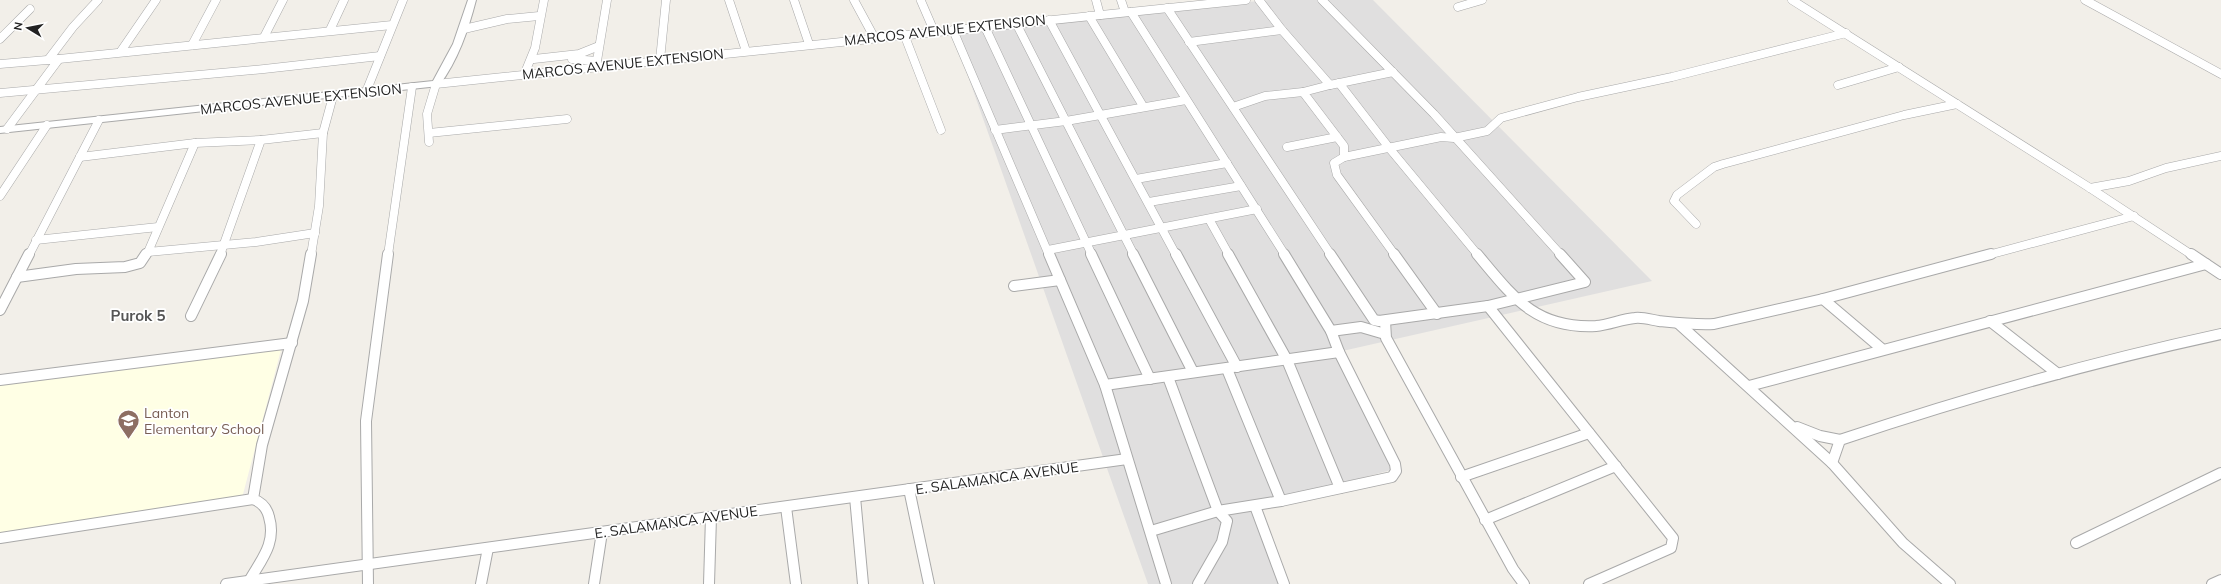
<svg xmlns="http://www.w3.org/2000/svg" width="2221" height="584" viewBox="0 0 2221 584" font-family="Mulish,sans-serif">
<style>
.residential{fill:#e0dfdf}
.education{fill:#ffffe5}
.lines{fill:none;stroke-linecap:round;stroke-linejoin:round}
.minor-far1-casing{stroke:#a9a9a9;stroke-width:9}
.minor-casing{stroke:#a9a9a9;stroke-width:12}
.tertiary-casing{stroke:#a9a9a9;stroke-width:2}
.minor-far1{stroke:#fff;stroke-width:8}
.minor{stroke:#fff;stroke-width:10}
.tertiary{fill:#fff;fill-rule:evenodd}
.labels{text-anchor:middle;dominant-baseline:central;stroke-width:3.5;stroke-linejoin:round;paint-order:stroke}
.street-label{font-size:14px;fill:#222;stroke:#fff}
.education-label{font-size:14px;fill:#785e54;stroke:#fff;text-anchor:start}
.neighbourhood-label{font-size:15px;font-weight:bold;fill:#555;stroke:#fff}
</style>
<rect width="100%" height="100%" fill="#f2efe9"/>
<!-- residential -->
<polygon class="residential" points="1269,0 1373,0 1652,281 1338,352 1391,470 1257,506 1286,584 1148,584 952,31"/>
<!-- education -->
<polygon class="education" points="282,346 242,498 0,534 0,384"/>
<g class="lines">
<defs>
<g id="minor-far1">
<polyline points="729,0 746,51"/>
<polyline points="794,0 809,44"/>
<polyline points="854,0 874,37"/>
<polyline points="1096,0 1100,15"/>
<polyline points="1121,0 1125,12"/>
<polyline points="1259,0 1282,30 1330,85 1393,72"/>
<polyline points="1322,0 1434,114 1561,255"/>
<polyline points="1792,0 2090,188 2192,255"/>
<polyline points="2085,0 2221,74"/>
<polyline points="921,1 934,31"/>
<polyline points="1458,7 1482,0"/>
<polyline points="1167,8 1331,255"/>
<polyline points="1131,12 1285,255"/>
<polyline points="1089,16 1143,106"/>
<polyline points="1049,20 1176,255"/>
<polyline points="1016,23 1134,255"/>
<polyline points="985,27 1092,255"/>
<polyline points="464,29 507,19 539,16"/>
<polyline points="330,30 344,0"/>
<polyline points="953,30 1049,255"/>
<polyline points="904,34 941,130"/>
<polyline points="264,37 283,0"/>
<polyline points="0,39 30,9"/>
<polyline points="1189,42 1282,30"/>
<polyline points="192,45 216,0"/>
<polyline points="121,51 156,0"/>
<polyline points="59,59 392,25"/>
<polyline points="534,59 579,54 599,46"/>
<polyline points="572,59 597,61"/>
<polyline points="48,60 73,27 98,0"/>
<polyline points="660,60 666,0"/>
<polyline points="0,64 59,59 7,129"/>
<polyline points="596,67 607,0"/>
<polyline points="524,75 535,48 544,0"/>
<polyline points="1339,83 1390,149 1478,255"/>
<polyline points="1330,85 1303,92 1344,146 1344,157"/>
<polyline points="1838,85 1899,67"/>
<polyline points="366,92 403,0"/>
<polyline points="0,93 264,69 380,56"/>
<polyline points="1233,107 1265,96 1303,92"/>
<polyline points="995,130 1066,121 1186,100"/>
<polyline points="429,133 567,119"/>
<polyline points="429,142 427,114 436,84 1246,0"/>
<polyline points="195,143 148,252 256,242 315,233"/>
<polyline points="1287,147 1337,137"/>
<polyline points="80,157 195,143 261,140"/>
<polyline points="1136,179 1227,163"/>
<polyline points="2090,188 2129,181 2166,168 2221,156"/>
<polyline points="0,196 47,125"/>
<polyline points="1149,202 1241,186"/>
<polyline points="1209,219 1229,255"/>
<polyline points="1696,224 1674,201 1677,195 1714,167 1723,164 1904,115 1957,104"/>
<polyline points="36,240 158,227"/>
<polyline points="1048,250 1257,209"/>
<polyline points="29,255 99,120"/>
<polyline points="146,255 148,252"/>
<polyline points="220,255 261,140 323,133"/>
<polyline points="311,255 319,206 323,133 333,96"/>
<polyline points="388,255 412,87"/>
<polyline points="1395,255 1337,175 1334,163 1344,157 1441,137 1454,138 1487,131 1501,118 1578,97 1672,77 1846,33"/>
<polyline points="1988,255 2134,216"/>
</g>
<g id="minor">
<polyline points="1049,254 1105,385 1166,584"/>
<polyline points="1091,254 1150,379"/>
<polyline points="1133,254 1193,372"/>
<polyline points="1176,254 1237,367"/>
<polyline points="1228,254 1287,360 1340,488"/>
<polyline points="1330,254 1374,320 1379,321 1488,306 1585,282 1560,254"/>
<polyline points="1394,254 1437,314"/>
<path d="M 1477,254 C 1513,297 1535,329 1596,326 C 1609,325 1622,319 1635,318 C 1643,317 1652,320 1659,321 C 1678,323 1695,325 1714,324 L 1823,299 L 1991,254"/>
<polyline points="2191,254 2221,274"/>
<polyline points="17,277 76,269 125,267 140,263 146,254"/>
<polyline points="1014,286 1060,280"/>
<polyline points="1823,299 1882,349"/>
<polyline points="1488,306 1673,538 1671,548 1589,584"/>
<polyline points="0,310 29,254"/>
<polyline points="191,316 221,254"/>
<polyline points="1385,321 1386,338 1513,569 1524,584"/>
<polyline points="1990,321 2058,374"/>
<polyline points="1678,323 1832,463 1903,543 1950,584"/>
<polyline points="1331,331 1361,327 1385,334"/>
<polyline points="1227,369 1281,501"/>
<polyline points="1168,377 1218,511 1227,521 1222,542 1198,584"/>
<polyline points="0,380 292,343"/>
<polyline points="1105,385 1339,352"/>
<polyline points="1749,386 2206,264"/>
<polyline points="1797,427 1820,436 1840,440"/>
<path d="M 1832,463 L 1840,440 C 1965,398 2092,362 2221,334"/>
<polyline points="1461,477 1589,433"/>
<polyline points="909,489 929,584"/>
<polyline points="855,497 863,584"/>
<polyline points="1255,506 1284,584"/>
<polyline points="786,507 796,584"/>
<polyline points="1485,520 1616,466"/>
<polyline points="1151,531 1218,511 1281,501 1392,477 1396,471 1395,464 1339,352 1331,331 1284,254"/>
<polyline points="0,538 253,499"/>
<polyline points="2076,543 2221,473"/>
<path d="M 248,583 C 260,561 277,544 269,517 C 267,508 261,502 253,499 L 262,445 L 303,301 L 311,254"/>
<polyline points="226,584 1127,459"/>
<polyline points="368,584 366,421 388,254"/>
<polyline points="481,584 488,548"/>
<polyline points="594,584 602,532"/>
<polyline points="709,584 711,517"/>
<polyline points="2212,584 2221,580"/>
</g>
<path id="tertiary" d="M 468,0 L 476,0 C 468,31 458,60 439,86 L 0,133 L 0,127 L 433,81 L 453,44 Z"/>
</defs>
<!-- minor-far1 casing -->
<use href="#minor-far1" class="minor-far1-casing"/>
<!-- minor casing -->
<use href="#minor" class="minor-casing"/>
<!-- tertiary casing -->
<use href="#tertiary" class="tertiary-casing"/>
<!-- minor-far1 -->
<use href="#minor-far1" class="minor-far1"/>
<!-- minor -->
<use href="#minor" class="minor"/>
<!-- tertiary -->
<use href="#tertiary" class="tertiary"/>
</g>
<!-- icons -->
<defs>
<symbol id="school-pin" viewBox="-11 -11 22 30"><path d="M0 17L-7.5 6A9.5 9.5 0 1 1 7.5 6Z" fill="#8d6e63" stroke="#fff"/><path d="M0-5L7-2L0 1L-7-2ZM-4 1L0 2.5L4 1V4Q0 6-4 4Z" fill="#fff"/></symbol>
</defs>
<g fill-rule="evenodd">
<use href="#school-pin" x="116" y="408" width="25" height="34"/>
</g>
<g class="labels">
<!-- street labels -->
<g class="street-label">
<text transform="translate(945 30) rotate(-6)">MARCOS AVENUE EXTENSION</text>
<text transform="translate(623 64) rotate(-6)">MARCOS AVENUE EXTENSION</text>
<text transform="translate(301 99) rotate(-6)">MARCOS AVENUE EXTENSION</text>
<text transform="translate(997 478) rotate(-8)">E. SALAMANCA AVENUE</text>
<text transform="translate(676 522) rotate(-8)">E. SALAMANCA AVENUE</text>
</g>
<!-- education labels -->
<g class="education-label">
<text x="144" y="413">Lanton<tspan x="144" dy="16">Elementary School</tspan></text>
</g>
<!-- neighbourhood labels -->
<g class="neighbourhood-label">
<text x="138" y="315">Purok 5</text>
</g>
</g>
<!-- north arrow -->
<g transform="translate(28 28) rotate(280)" stroke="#ffffff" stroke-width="3" paint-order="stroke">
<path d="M0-3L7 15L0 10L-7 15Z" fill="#222222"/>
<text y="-6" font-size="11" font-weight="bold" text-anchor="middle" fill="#222222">N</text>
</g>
</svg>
